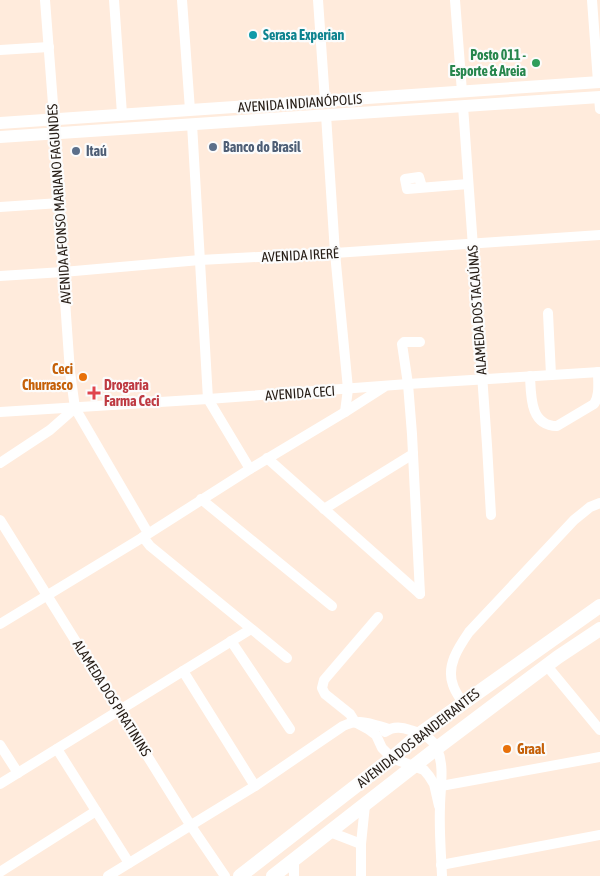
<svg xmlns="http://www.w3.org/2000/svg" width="600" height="876" viewBox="0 0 600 876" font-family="'Asap Condensed',sans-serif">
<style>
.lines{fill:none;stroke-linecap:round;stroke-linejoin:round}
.minor{stroke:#fff;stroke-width:10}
.major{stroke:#fff;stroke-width:12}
.highway{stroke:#fff;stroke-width:14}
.culture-dot{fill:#0f9aa8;stroke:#fcfcfc;stroke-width:2}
.leisure-dot{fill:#2e9e5b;stroke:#fcfcfc;stroke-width:2}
.service-dot{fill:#5c6f8a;stroke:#fcfcfc;stroke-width:2}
.food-dot{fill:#e8710a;stroke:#fcfcfc;stroke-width:2}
.health-dot{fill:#e0444e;stroke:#fcfcfc;stroke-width:2}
.labels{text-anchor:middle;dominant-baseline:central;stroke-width:4.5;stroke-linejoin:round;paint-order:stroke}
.culture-label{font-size:14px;font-weight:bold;fill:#0d838f;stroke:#fcfcfc;text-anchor:start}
.leisure-label{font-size:14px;font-weight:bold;fill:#27864d;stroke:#fcfcfc;text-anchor:end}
.street-label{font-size:14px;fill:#261d16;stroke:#fcfcfc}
.service-label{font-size:14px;font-weight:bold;fill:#4e5e75;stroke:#fcfcfc;text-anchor:start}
.food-label{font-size:14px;font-weight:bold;fill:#c56008;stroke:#fcfcfc;text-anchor:end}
.health-label{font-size:14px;font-weight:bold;fill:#be3a42;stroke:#fcfcfc;text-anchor:start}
</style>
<rect width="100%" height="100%" fill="#ffebdc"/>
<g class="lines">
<!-- minor -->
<g class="minor">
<polyline points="45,0 58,169 63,272 70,372 75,408 148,533"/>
<polyline points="114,0 122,114"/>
<polyline points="182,0 190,110"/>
<polyline points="318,0 325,101"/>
<polyline points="455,0 462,92"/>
<polyline points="592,0 598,82"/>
<polyline points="0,50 49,47"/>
<polyline points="599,97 600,109"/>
<polyline points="463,106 487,445 491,515"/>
<polyline points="326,115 335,253 348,389 345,412"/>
<polyline points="192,124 208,399 250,469"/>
<polyline points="422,187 419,177 405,179 407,189 468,184"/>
<polyline points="0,207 60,203"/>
<polyline points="0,276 63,272 200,260 335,253 600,235"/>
<polyline points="548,313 551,375"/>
<polyline points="420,342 404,342 402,344 408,384 412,434 420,594"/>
<path d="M 530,376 C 531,396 530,426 557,426 L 594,404 C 600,395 598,383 598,372"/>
<polyline points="0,412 208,399 408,384 600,372"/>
<polyline points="267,458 420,594"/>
<polyline points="0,463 50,430 75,408"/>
<polyline points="201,499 332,606"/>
<polyline points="324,509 413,454"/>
<polyline points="0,520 191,826 225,876"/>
<polyline points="143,537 150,546 287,658"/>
<polyline points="378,617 324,680 322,688 325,694 350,714 355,722 368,729 376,735 382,748 392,758 424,770 429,776 434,784 439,806"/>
<polyline points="0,624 140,539 250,469 345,412 384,387"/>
<polyline points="231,641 290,729"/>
<polyline points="547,666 600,730"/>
<polyline points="183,671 255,786"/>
<path d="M 463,703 C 460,698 455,692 453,685 C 446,666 458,648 469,632 L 574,520 L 590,507 L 600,503"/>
<path d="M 385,732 C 393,726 402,727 410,730 C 422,734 432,737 437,749 C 445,766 440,789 440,807 C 439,830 441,853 442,876"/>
<polyline points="0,745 18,773"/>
<polyline points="57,749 129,863"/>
<polyline points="0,784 251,629"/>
<polyline points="441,786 600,757"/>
<polyline points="330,832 361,844"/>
<polyline points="294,860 294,876"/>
<polyline points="441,865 600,835"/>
<polyline points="0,872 96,811"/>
<path d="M 108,876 L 255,786 L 343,726 C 361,718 371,724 389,729"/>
<polyline points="361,876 361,844 365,805"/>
</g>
<!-- major -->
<g class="major">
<polyline points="0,123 600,82"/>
<polyline points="0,137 600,97"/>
</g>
<!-- highway -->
<g class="highway">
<polyline points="240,876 392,758 421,733 600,606"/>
<polyline points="273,876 437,748 558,657 600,629"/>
</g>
</g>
<!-- markers -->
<circle class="culture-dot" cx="253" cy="35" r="5"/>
<circle class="leisure-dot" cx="536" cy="63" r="5"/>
<g class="service-dot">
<circle cx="213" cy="147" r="5"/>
<circle cx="76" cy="151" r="5"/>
</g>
<g class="food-dot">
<circle cx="83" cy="377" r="5"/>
<circle cx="507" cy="749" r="5"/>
</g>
<path class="health-dot" d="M91.5 385.5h5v5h5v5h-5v5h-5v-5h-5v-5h5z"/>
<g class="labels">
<!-- culture labels -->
<g class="culture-label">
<text x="263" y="35">Serasa Experian</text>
</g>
<!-- leisure labels -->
<g class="leisure-label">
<text x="526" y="55">Posto 011 -<tspan x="526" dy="16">Esporte &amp; Areia</tspan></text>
</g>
<!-- street labels -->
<g class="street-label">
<text transform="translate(300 103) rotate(-4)">AVENIDA INDIANÓPOLIS</text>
<text transform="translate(59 204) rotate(-94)">AVENIDA AFONSO MARIANO FAGUNDES</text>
<text transform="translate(300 255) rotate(-3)">AVENIDA IRERÊ</text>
<text transform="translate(477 310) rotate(-94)">ALAMEDA DOS TACAÚNAS</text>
<text transform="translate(300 393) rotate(-4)">AVENIDA CECI</text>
<text transform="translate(112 698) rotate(58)">ALAMEDA DOS PIRATININS</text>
<text transform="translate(418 738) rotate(-38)">AVENIDA DOS BANDEIRANTES</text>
</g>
<!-- service labels -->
<g class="service-label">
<text x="223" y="147">Banco do Brasil</text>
<text x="86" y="151">Itaú</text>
</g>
<!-- food labels -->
<g class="food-label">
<text x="73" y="369">Ceci<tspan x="73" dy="16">Churrasco</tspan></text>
<text x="517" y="749" text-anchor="start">Graal</text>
</g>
<!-- health labels -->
<g class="health-label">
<text x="104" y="385">Drogaria<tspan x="104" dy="16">Farma Ceci</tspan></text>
</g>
</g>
</svg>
